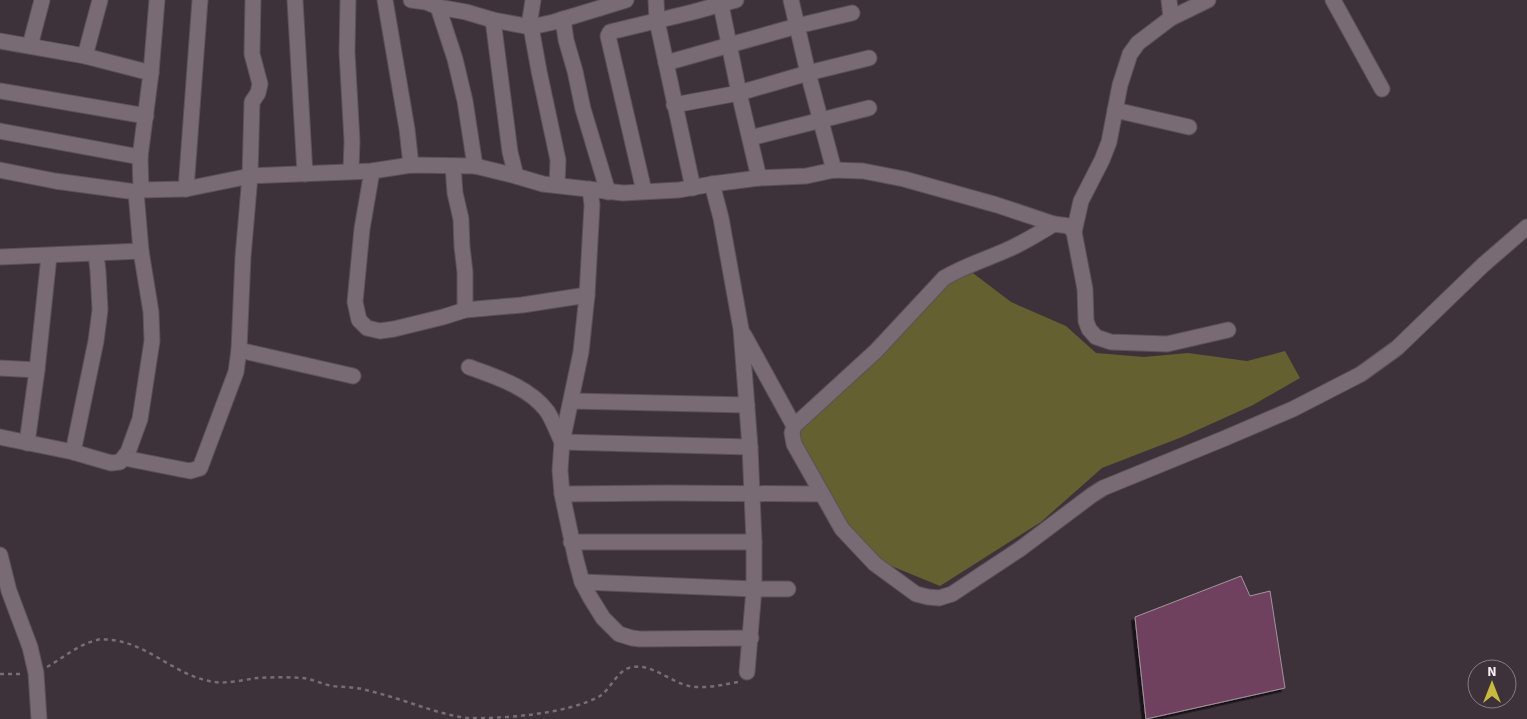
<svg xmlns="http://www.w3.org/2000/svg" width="1527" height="719" viewBox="0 0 1527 719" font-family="'Source Sans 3',sans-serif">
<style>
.green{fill:#646030}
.building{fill:#703f5f;stroke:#a2959d;filter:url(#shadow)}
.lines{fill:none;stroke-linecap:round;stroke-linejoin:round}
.minor-casing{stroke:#5b5157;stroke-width:17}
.path{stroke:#776d73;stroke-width:2.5;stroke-dasharray:4 4;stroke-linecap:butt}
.minor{stroke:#786b73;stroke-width:15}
</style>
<defs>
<filter id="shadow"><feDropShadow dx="-3.5" dy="3.5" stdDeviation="0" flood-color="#0009"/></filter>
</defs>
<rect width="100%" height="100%" fill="#3d3239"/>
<!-- green -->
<polygon class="green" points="965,267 1011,302 1066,326 1096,353 1144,357 1188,353 1247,361 1285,351 1300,378 1253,405 1182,437 1102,468 1041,522 940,586 884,563 851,537 795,433 801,414 942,274"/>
<!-- building -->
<polygon class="building" points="1241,576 1250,596 1270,591 1285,688 1146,719 1135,617"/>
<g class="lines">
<defs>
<g id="minor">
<polyline points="295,0 305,174"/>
<polyline points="348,0 347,52 352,141 351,171"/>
<polyline points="385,0 407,129 411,165"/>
<polyline points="411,0 426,2 438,7 466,12 493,20 531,27 554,22 626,0"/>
<polyline points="656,0 657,21 693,188"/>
<polyline points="791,0 808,73 834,170"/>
<polyline points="1169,0 1171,18"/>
<polyline points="1208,0 1171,18 1138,43 1130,54 1120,85 1109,142 1102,160 1081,201 1074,232 1085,289 1086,321 1089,329 1096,337 1111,342 1167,344 1228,330"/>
<polyline points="1333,0 1382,89"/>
<polyline points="721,5 739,93 759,178"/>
<polyline points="438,7 455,59 465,101 475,166"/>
<polyline points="563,19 566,40 575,71 583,109 608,192"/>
<polyline points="493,20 510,152 516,176"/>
<polyline points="529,26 533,0"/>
<polyline points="531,27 539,71 558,160 557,185"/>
<polyline points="0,41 85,56 151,73"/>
<polyline points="30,46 42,0"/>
<polyline points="85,56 100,0"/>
<polyline points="666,63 797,26 852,13"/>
<polyline points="0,91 146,116"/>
<polyline points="674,105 739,93 808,73 869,58"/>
<polyline points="1115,110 1189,127"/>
<polyline points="0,131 140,157"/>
<polyline points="750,138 869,108"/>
<polyline points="453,166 455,193 461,219 462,247 465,272 465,310"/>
<polyline points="0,170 55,181 136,192 141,190 186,189 250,176 372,171 411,165 475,166 516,176 543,184 623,193 679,190 712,184 759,178 806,176 834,170 863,171 904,179 997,205 1054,224 1069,226 1074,232"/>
<polyline points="372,171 362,229 355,302 359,320 367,328 380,331 394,329 443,317 465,310 522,305 587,295"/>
<polyline points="712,184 721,218 741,329 750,447 754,542 754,589 747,672"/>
<polyline points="186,189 200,0"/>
<polyline points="590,189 592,205 587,295 581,352 562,442 560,470 562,494 576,560 582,582 590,597 603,618 619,634 632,638 640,639 751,638"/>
<polyline points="141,190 140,157 151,73 157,0"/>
<polyline points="644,191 608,36 610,32 693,12 736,0"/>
<path d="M 1054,224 C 1039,233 1025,242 1009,249 C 987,259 964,266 944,278 L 876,351 L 794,426 L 792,433 L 794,444 L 842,529 L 875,564 L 916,594 L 928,597 L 939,598 L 952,594 L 1020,549 L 1092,495 L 1103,488 L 1223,439 L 1293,409 L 1361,374 L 1397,348 L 1483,265 L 1527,227"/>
<polyline points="0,257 141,251"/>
<polyline points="744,335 794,426"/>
<polyline points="239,350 353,376"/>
<path d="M 469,367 C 496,377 529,387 547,411 C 553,420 557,432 562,442 L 750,447"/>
<polyline points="0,368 37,370"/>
<polyline points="571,401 747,405"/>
<polyline points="0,437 73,452 111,463 120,462 128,452 140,419 152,341 151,312 141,251 136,192"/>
<polyline points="27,443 37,370 49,256"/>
<polyline points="73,452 96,341 100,310 98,271 96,254"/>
<polyline points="124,458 190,471 200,468 236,372 239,350 243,257 250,176 252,102 258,93 260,84 252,54 253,0"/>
<polyline points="562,494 667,493 822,494"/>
<polyline points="571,542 754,542"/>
<polyline points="0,555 9,591 30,647 36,673 39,719"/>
<polyline points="582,582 754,589 788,589"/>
</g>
</defs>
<!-- minor casing -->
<use href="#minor" class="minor-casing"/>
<!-- path -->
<g class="path">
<path d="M 47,667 C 63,658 79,644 97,640 C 102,638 107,640 112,640 C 148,644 174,674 209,681 C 224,685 242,680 257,678 C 272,677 288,677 303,678 C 312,679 322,684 332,686 C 342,687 352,687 362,689 C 374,692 386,695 398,699 C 421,706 443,715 467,718 C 503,719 568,714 600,696 C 612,688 617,669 633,667 C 653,664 670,682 689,686 C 705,689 722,685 738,682"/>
<polyline points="0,674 24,674"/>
</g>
<!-- minor -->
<use href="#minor" class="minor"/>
</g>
<!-- north arrow -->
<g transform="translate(1492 684)"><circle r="24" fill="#3d3239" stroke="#877d83"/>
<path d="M0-4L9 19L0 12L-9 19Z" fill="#c8bb3b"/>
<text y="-8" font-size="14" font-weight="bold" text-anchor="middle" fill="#f6eef3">N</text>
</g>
</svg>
